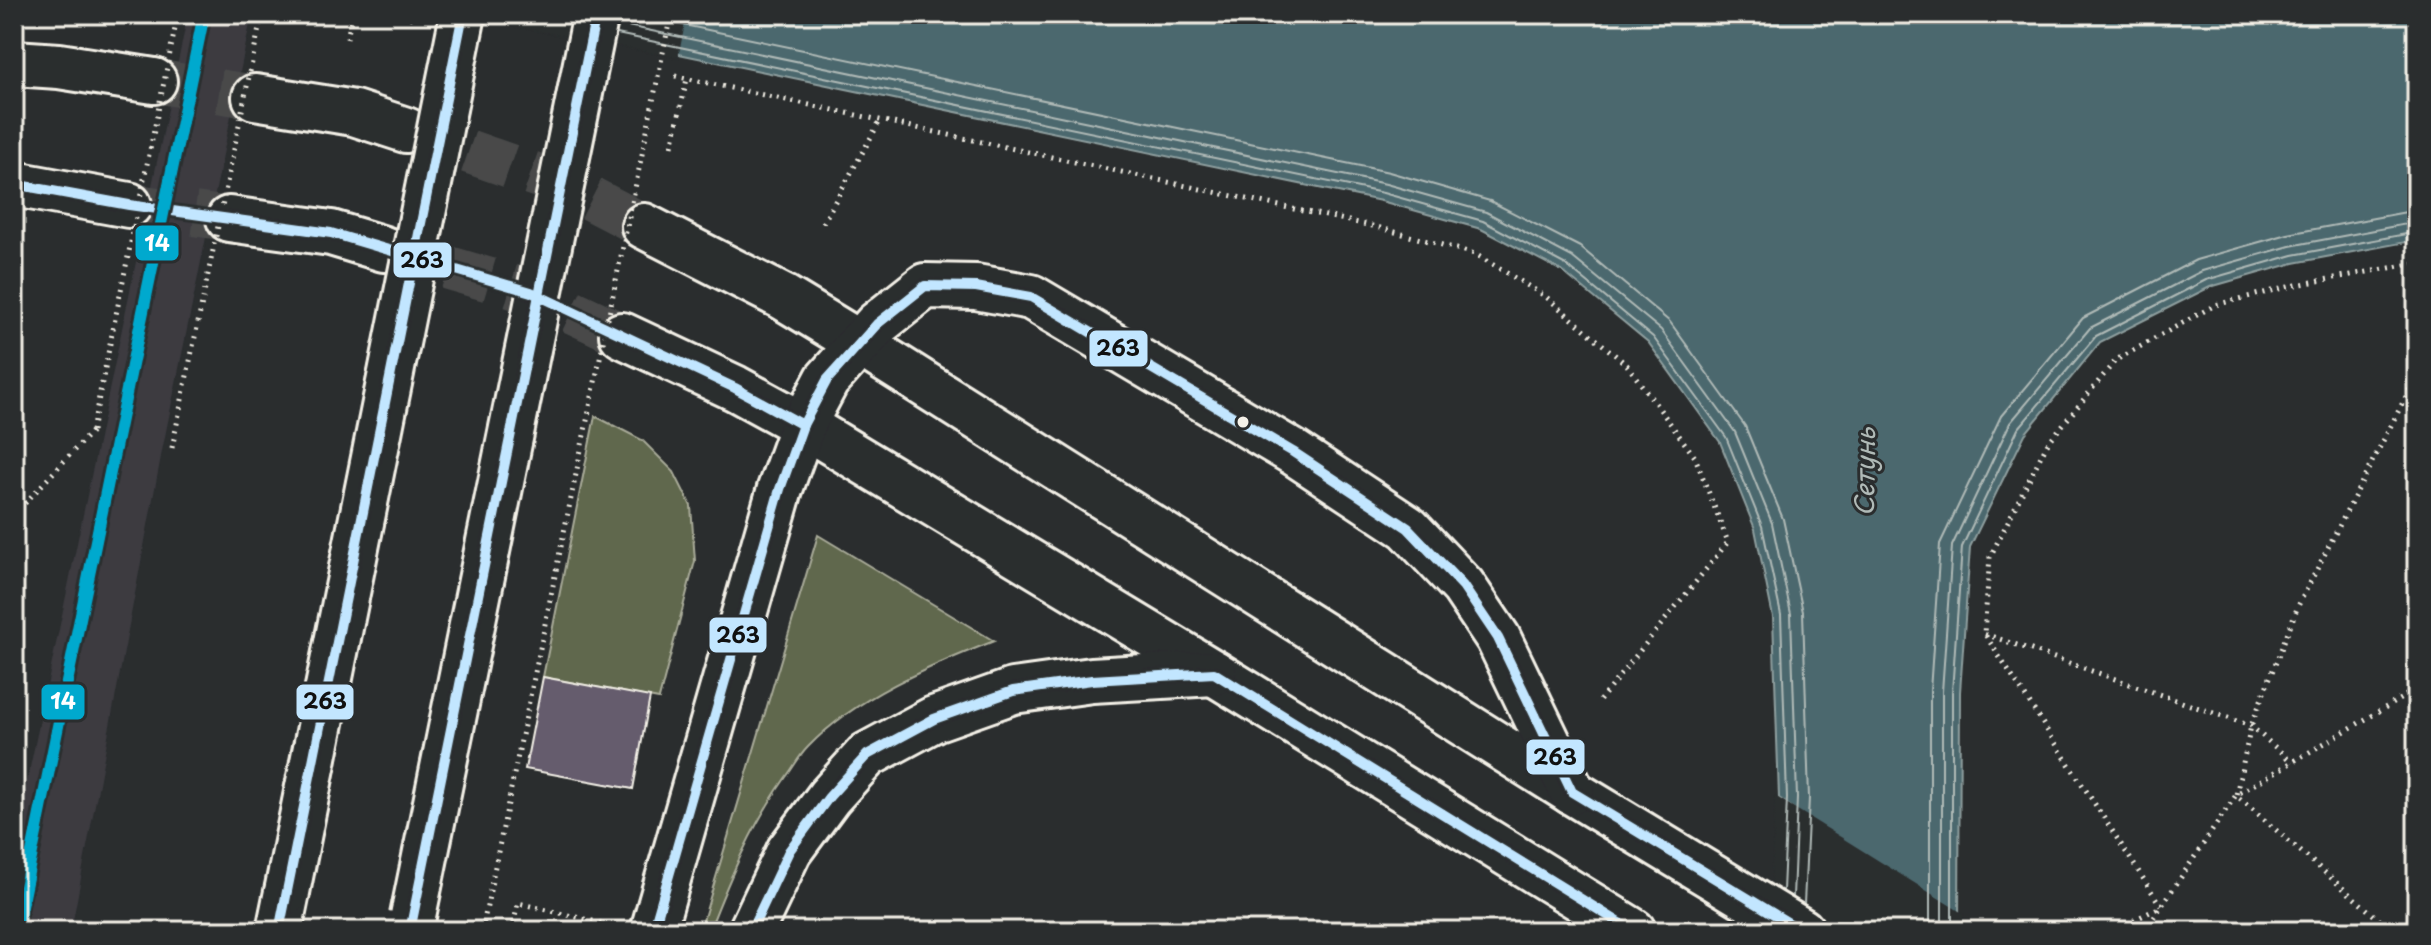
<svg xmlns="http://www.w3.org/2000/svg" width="2431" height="945" viewBox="0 0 2431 945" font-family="'Playpen Sans',sans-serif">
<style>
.built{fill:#3c3b41}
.green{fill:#60674d;stroke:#aaac9a;stroke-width:2}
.water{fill:#4b686e;stroke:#8f9f9f;stroke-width:2}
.pier{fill:#2a2d2e}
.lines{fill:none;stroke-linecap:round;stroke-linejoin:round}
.shore{stroke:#b0bab7;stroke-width:2}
.building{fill:#655c6d;stroke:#f4f1e8;stroke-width:2}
.primary-tunnel{stroke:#484a4a;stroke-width:44;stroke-dasharray:44 22;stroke-linecap:butt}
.primary-casing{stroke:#f4f1e8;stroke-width:50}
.path{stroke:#f4f1e8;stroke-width:5;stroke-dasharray:2 6;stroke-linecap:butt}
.primary{stroke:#2a2d2e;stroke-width:44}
.primary-bridge-casing{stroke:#f4f1e8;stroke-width:50;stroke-linecap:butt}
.path-bridge{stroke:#f4f1e8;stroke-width:5;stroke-dasharray:2 6;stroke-linecap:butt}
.primary-bridge{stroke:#2a2d2e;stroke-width:44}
.bus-1-casing{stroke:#2a2d2e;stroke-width:16}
.bus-1{stroke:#c2e6ff;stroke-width:10}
.rail-1-casing{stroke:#2a2d2e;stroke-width:18}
.rail-1{stroke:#00a9ce;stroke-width:12}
.bus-dot{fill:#f4f1e8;stroke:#2a2d2e;stroke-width:3}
.labels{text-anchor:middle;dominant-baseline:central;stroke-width:6;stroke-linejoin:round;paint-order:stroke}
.water-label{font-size:26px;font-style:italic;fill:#b0bab7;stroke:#2a2d2e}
.line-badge{stroke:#2a2d2e;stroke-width:3}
.badge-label{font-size:22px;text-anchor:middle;font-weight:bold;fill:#fff}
.pale-badge-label{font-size:22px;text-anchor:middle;font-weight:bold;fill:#111}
</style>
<rect width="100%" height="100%" fill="#2a2d2e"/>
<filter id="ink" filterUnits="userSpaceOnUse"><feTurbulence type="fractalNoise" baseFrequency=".0125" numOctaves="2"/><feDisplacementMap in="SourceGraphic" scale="16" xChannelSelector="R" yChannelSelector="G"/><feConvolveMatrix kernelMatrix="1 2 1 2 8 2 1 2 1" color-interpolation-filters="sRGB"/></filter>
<g filter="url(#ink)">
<!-- built -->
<polygon class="built" points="188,14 252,14 163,446 71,931 14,931 14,844"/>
<!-- green -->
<g class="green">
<polygon points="595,416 642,440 674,472 691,506 695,561 659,699 543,677"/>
<path d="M 818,535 L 994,641 C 928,667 857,696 808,747 C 799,756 793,768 786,777 C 752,825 730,877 709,931 L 700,931 Z"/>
</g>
<!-- water -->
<polygon class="water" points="470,14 2417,14 2417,240 2294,263 2210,287 2100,342 2025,434 1970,547 1960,692 1959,931 1779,798 1773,617 1755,529 1720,442 1648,342 1562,271 1481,229 1381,201 679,54"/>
<!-- pier -->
<g class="pier">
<polygon points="466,14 687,14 678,58 469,18"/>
<polygon points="1775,796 1964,914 1963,931 1769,931"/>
</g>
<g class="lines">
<!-- shore -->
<g class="shore">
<polyline points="631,14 1389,172 1490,201 1580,247 1670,322 1745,426 1783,519 1803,612 1809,798 1804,904"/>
<polyline points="618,24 1386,184 1486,212 1572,257 1661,330 1735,432 1772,523 1791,614 1797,798 1793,897"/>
<polyline points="617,34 1383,193 1483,221 1566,265 1653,337 1726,437 1762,526 1781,615 1787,798 1783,891"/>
<polyline points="1930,931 1930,691 1940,544 2001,416 2083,318 2196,260 2288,234 2417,210"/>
<polyline points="1942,931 1942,692 1952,546 2010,423 2090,328 2202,271 2290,246 2417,222"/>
<polyline points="1952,931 1952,692 1962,547 2018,429 2096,336 2206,280 2293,255 2417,232"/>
</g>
</g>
<!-- building -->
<polygon class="building" points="543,677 650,697 633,789 525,769"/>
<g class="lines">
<!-- primary-tunnel -->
<g class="primary-tunnel">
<polyline points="154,81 255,97"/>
<polyline points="406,130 565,185 644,226"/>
<polyline points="129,205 229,219"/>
<polyline points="384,249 531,292 622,335"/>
</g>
<defs>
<g id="primary">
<polyline points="14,63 59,66 154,81"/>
<polyline points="255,97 354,113 406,130"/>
<polyline points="14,184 129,205"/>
<polyline points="229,219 331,233 384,249"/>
<polyline points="644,226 783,297 859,343 1572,792 1802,931"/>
<polyline points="622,335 735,388 803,425 1214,673 1633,931"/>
<polyline points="279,931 287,892"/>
<polyline points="653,931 780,489 803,425 827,380 877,324 925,286 976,287 1031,297 1293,452 1408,528 1463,586 1498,638 1572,792"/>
<polyline points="751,931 789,851 829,797 867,755 934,719 1013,691 1092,680 1214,673"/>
</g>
</defs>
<!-- primary casing -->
<use href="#primary" class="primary-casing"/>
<!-- path -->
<g class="path">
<polyline points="394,14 413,18"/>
<polyline points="347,39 352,14"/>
<polyline points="675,76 1377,227 1475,254 1545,296 1627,365 1695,457 1728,542 1596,705"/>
<polyline points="672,146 687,79"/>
<polyline points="823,223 880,121"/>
<polyline points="14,515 92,431"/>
<polyline points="1985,634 2251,726 2292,762"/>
<polyline points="2161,906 1984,633 1990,557 2047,444 2116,360 2215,305 2296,285 2417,263"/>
<polyline points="482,931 493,876"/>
<polyline points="512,931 518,903 605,924"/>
<polyline points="2112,931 2158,908"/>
<polyline points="2145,931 2236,795 2417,689"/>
<polyline points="2392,931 2236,795 2251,726 2298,606 2417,375"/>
</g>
<!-- primary -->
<use href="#primary" class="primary"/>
<defs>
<g id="primary-bridge">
<polyline points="287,892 463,14"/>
<polyline points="413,916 596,14"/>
</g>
</defs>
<!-- primary-bridge casing -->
<use href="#primary-bridge" class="primary-bridge-casing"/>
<!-- path-bridge -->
<g class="path-bridge">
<polyline points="92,431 178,14"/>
<polyline points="172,448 262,14"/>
<polyline points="493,876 671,14"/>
</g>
<!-- primary-bridge -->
<use href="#primary-bridge" class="primary-bridge"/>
<defs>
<g id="bus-1">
<polyline points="14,184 129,205 331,233 531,292 735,388 803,425"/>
<polyline points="279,931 463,14"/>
<polyline points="410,931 596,14"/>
<polyline points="653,931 780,489 803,425 827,380 877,324 925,286 976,287 1031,297 1293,452 1408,528 1463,586 1498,638 1572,792 1802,931"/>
<polyline points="751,931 789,851 829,797 867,755 934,719 1013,691 1092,680 1214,673 1633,931"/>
</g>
</defs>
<!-- bus-1 casing -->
<use href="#bus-1" class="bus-1-casing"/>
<!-- bus-1 -->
<use href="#bus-1" class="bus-1"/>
<defs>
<polyline id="rail-1" points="16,931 204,14"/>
</defs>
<!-- rail-1 casing -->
<use href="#rail-1" class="rail-1-casing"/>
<!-- rail-1 -->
<use href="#rail-1" class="rail-1"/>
</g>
</g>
<!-- markers -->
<circle class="bus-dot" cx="1243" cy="422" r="7"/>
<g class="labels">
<!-- water labels -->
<g class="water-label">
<text transform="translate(1864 472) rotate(-89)">Сетунь</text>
</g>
</g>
<g class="line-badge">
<rect x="134" y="224" width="46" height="38" rx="8" fill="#00a9ce"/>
<rect x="392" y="241" width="61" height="38" rx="8" fill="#c2e6ff"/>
<rect x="1088" y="329" width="61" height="39" rx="8" fill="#c2e6ff"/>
<rect x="708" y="616" width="60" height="38" rx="8" fill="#c2e6ff"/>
<rect x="40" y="683" width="46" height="38" rx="8" fill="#00a9ce"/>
<rect x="295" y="683" width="60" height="38" rx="8" fill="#c2e6ff"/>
<rect x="1525" y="738" width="61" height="38" rx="8" fill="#c2e6ff"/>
</g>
<g class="badge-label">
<text x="157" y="251">14</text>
<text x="63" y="709">14</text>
</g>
<g class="pale-badge-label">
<text x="422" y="268">263</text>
<text x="1118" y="356">263</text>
<text x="738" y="643">263</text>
<text x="325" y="709">263</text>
<text x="1555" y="765">263</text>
</g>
<!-- margin -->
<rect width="2431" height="945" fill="none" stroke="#2a2d2e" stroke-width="48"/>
<rect x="24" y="24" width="2383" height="897" fill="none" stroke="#f4f1e8" stroke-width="3" filter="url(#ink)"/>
</svg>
